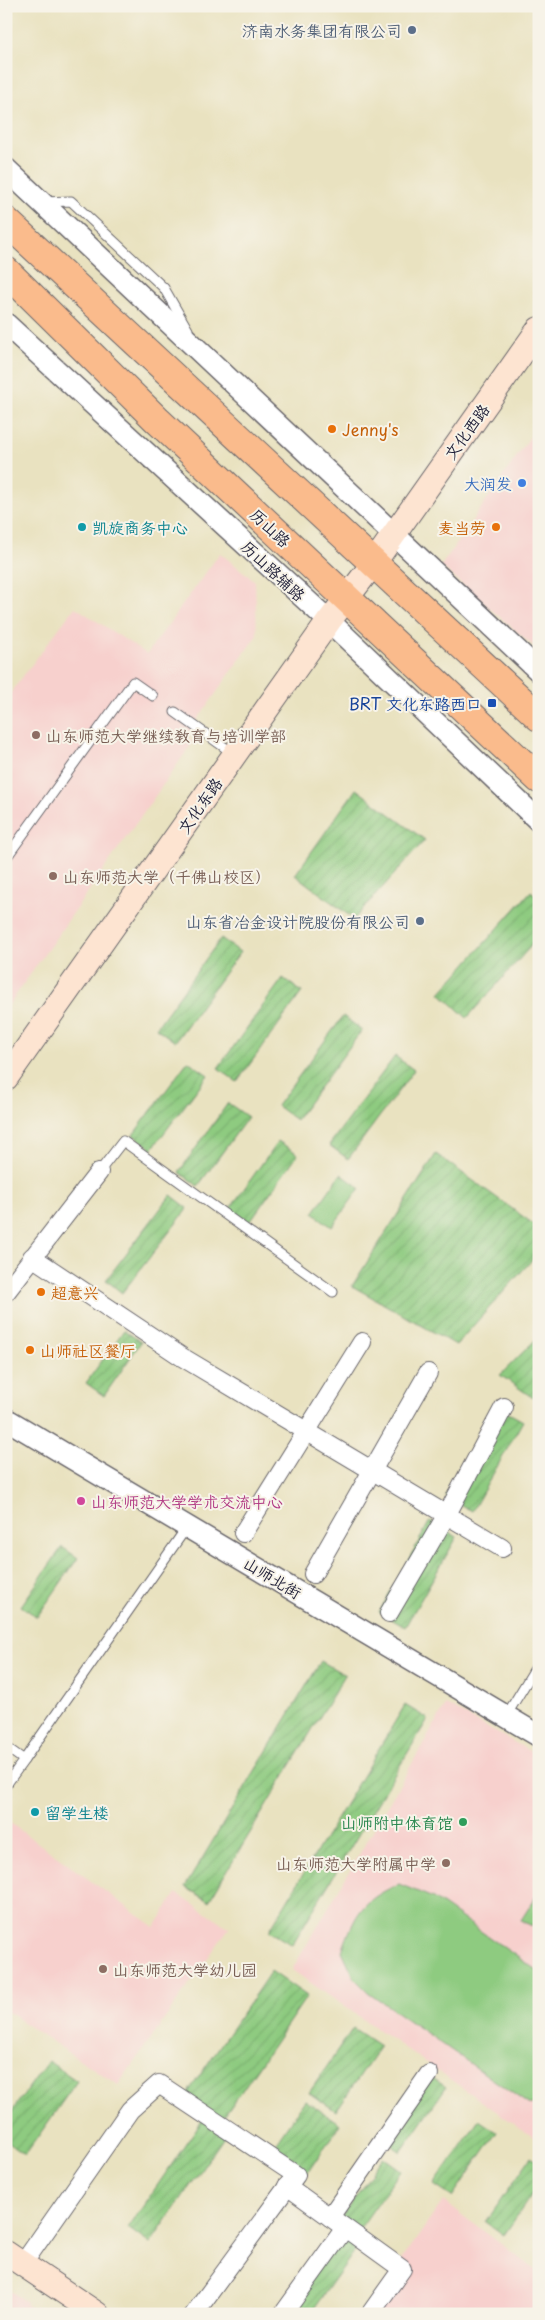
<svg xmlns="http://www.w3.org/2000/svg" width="545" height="2320" viewBox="0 0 545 2320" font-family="'Playpen Sans','LXGW WenKai TC',sans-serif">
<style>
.built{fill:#f7d0cd}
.garden{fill:url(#garden-furrows);stroke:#58765e}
.pitch{fill:#8ecb80;stroke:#58765e}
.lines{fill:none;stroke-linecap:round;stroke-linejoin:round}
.service-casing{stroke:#68656a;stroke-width:11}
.minor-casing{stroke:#68656a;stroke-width:20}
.tertiary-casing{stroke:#68656a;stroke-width:24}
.secondary-casing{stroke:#68656a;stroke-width:26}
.primary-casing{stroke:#68656a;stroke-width:30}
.service{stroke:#fff;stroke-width:9}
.minor{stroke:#fff;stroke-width:18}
.tertiary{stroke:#fff;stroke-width:21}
.secondary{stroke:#fde4d1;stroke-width:24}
.primary{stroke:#fabb8c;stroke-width:28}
.service-dot{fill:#5c6f8a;stroke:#f7f3e8;stroke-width:2}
.food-dot{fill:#e8710a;stroke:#f7f3e8;stroke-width:2}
.shop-dot{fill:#3f7fe0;stroke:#f7f3e8;stroke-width:2}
.culture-dot{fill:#0f9aa8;stroke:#f7f3e8;stroke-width:2}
.transit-dot{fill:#1a4fb4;stroke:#f7f3e8;stroke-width:2}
.education-dot{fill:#8d6e63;stroke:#f7f3e8;stroke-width:2}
.hotel-dot{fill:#d1479c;stroke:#f7f3e8;stroke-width:2}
.leisure-dot{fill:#2e9e5b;stroke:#f7f3e8;stroke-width:2}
.labels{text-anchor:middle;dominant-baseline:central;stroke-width:4;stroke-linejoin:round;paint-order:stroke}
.service-label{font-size:16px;fill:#4e5e75;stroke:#f7f3e8;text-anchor:end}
.food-label{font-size:16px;fill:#c56008;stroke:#f7f3e8;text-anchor:start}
.street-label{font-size:16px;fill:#22223b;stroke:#f7f3e8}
.shop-label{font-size:16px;fill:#366cbe;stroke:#f7f3e8;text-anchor:end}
.culture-label{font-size:16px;fill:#0d838f;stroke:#f7f3e8;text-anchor:start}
.transit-label{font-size:16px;fill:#164399;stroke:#f7f3e8;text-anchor:end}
.education-label{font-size:16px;fill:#785e54;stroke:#f7f3e8;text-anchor:start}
.hotel-label{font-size:16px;fill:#b23c85;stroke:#f7f3e8;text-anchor:start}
.leisure-label{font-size:16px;fill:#27864d;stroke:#f7f3e8;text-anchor:end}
</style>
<defs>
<pattern id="garden-furrows" width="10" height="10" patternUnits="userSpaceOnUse" patternTransform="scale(1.25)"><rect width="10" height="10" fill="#8ecb80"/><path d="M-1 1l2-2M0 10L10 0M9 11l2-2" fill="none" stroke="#7aae70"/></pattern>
</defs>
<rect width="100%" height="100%" fill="#f7f3e8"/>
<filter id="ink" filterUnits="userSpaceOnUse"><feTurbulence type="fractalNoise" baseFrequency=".02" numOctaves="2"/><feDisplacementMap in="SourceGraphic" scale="10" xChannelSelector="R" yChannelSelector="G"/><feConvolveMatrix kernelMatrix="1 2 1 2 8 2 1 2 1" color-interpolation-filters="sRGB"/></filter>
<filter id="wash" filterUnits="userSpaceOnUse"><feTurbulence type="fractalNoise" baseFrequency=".0096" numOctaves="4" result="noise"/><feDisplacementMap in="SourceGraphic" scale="20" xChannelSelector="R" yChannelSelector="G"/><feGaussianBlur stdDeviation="1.12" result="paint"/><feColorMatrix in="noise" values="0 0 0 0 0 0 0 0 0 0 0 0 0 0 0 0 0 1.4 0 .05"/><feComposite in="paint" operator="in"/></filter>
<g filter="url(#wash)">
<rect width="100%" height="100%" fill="#e9e2c0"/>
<!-- built -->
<g class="built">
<polygon points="539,424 539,651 441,566"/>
<polygon points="220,553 255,581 257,635 186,736 193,742 6,1009 6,699 75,607 147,654"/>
<polygon points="446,1705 539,1756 539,2141 292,1970"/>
<polygon points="6,1820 155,1927 176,1893 229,1928 118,2085 6,2011"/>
<polygon points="443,2201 539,2272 539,2314 364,2314"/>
<polygon points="6,2288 27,2302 26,2305 39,2314 6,2314"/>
</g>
<!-- garden -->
<g class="garden">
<polygon points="356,789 425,840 354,919 295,875"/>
<polygon points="531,891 539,898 539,937 467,1018 440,993"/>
<polygon points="221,938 240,952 175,1042 156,1028"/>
<polygon points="283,978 302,992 237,1082 218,1068"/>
<polygon points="343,1016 362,1030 296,1120 277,1106"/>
<polygon points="395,1056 414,1070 348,1159 329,1145"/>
<polygon points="188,1061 208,1075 152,1149 133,1135"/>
<polygon points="228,1103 248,1117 198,1186 179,1172"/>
<polygon points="278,1141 298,1154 248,1224 229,1210"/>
<polygon points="436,1154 539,1228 539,1252 456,1345 352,1286"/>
<polygon points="171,1195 188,1208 122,1293 106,1280"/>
<polygon points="124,1330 141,1342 104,1396 86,1383"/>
<polygon points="539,1336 539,1402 500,1375"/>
<polygon points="496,1406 523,1421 472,1511 445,1496"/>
<polygon points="430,1521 457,1537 405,1627 379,1612"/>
<polygon points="62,1547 78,1558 37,1617 21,1606"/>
<polygon points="321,1661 345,1675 209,1901 185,1887"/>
<polygon points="405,1705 428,1719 292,1945 269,1931"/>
<polygon points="271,1971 307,1996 221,2121 185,2097"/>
<polygon points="353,2028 380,2046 336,2111 309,2093"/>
<polygon points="48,2061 77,2081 25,2155 6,2141 6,2119"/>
<polygon points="428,2075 446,2087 401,2152 383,2139"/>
<polygon points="305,2100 340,2124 302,2181 266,2157"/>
<polygon points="203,2119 226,2134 150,2244 128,2228"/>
<polygon points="479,2120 497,2132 452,2197 434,2185"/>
<polygon points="383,2157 401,2170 356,2234 338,2222"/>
<polygon points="531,2157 539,2163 539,2184 504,2235 486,2222"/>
<polygon points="341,2232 359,2245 310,2314 282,2314"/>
</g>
<!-- pitch -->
<g class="pitch">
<polygon points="341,1174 360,1188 332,1227 313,1213"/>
<path d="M 399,1884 L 433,1898 L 539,1972 L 539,2107 L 528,2104 L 368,1992 L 355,1979 L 342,1951 C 356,1913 361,1901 399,1884 Z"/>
<polygon points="539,1892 539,1930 521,1920"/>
</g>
</g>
<g filter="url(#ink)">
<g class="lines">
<defs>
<g id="service">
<polyline points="44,202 71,201 164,288 188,330"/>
<polyline points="175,712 234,754"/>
<polyline points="6,858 133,682 153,696"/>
<polyline points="99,1172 123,1141 333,1292"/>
<polyline points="506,1716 539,1662"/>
<polyline points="6,1747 24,1760 6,1785"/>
<polyline points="24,1760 187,1527"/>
</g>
<g id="minor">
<polyline points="32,1257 182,1357 502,1548"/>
<polyline points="6,1292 99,1172"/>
<polyline points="243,1533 362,1342"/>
<polyline points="313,1574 428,1373"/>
<polyline points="389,1613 446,1516 504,1407"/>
<polyline points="287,2186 402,2269 370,2314"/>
<polyline points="330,2217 429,2074"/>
<polyline points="22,2265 130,2110 159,2084 296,2175 194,2314"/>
<polyline points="283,2314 345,2228"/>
</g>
<g id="tertiary">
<polyline points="6,169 539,671"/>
<polyline points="6,324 329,621 539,821"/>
<polyline points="6,1419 539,1736"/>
</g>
<g id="secondary">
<polyline points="6,1078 329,621 373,564 539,329"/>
<polyline points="6,2253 97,2314"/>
</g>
<g id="primary">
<polyline points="6,221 539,717"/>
<polyline points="6,271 156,419 539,779"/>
</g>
</defs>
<!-- service casing -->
<use href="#service" class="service-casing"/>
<!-- minor casing -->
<use href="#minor" class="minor-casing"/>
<!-- tertiary casing -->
<use href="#tertiary" class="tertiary-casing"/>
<!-- secondary casing -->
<use href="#secondary" class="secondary-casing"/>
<!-- primary casing -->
<use href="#primary" class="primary-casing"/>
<!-- service -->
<use href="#service" class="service"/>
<!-- minor -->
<use href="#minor" class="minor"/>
<!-- tertiary -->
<use href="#tertiary" class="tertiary"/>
<!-- secondary -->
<use href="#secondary" class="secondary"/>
<!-- primary -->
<use href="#primary" class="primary"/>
</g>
</g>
<!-- markers -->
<g class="service-dot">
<circle cx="412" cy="30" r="5"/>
<circle cx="420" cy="921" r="5"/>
</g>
<g class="food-dot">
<circle cx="332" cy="429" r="5"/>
<circle cx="496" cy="527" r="5"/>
<circle cx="41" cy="1292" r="5"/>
<circle cx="30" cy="1350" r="5"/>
</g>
<circle class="shop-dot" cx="522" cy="483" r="5"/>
<g class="culture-dot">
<circle cx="82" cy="527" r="5"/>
<circle cx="35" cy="1812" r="5"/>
</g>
<rect class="transit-dot" x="487" y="698" width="10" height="10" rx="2.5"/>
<g class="education-dot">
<circle cx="36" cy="735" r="5"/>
<circle cx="53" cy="876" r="5"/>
<circle cx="446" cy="1863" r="5"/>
<circle cx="103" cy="1969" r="5"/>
</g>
<circle class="hotel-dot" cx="81" cy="1501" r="5"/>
<circle class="leisure-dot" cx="463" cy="1822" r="5"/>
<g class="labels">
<!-- service labels -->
<g class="service-label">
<text x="402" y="30">济南水务集团有限公司</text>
<text x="410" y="921">山东省冶金设计院股份有限公司</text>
</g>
<!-- food labels -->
<g class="food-label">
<text x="342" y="429">Jenny's</text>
<text x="486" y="527" text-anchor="end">麦当劳</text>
<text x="51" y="1292">超意兴</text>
<text x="40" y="1350">山师社区餐厅</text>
</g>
<!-- street labels -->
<g class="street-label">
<text transform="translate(466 431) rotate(-54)">文化西路</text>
<text transform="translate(271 527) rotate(43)">历山路</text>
<text transform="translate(274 570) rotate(43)">历山路辅路</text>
<text transform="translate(199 805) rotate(-55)">文化东路</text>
<text transform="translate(273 1577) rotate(31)">山师北街</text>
</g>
<!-- shop labels -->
<g class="shop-label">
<text x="512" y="483">大润发</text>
</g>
<!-- culture labels -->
<g class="culture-label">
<text x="92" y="527">凯旋商务中心</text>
<text x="45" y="1812">留学生楼</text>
</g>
<!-- transit labels -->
<g class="transit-label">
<text x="482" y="703">BRT 文化东路西口</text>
</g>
<!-- education labels -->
<g class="education-label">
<text x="46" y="735">山东师范大学继续教育与培训学部</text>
<text x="63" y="876">山东师范大学（千佛山校区）</text>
<text x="436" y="1863" text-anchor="end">山东师范大学附属中学</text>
<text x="113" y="1969">山东师范大学幼儿园</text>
</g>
<!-- hotel labels -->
<g class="hotel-label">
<text x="91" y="1501">山东师范大学学术交流中心</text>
</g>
<!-- leisure labels -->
<g class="leisure-label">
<text x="453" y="1822">山师附中体育馆</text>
</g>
</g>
<!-- margin -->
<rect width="545" height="2320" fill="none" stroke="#f7f3e8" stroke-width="25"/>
</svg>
